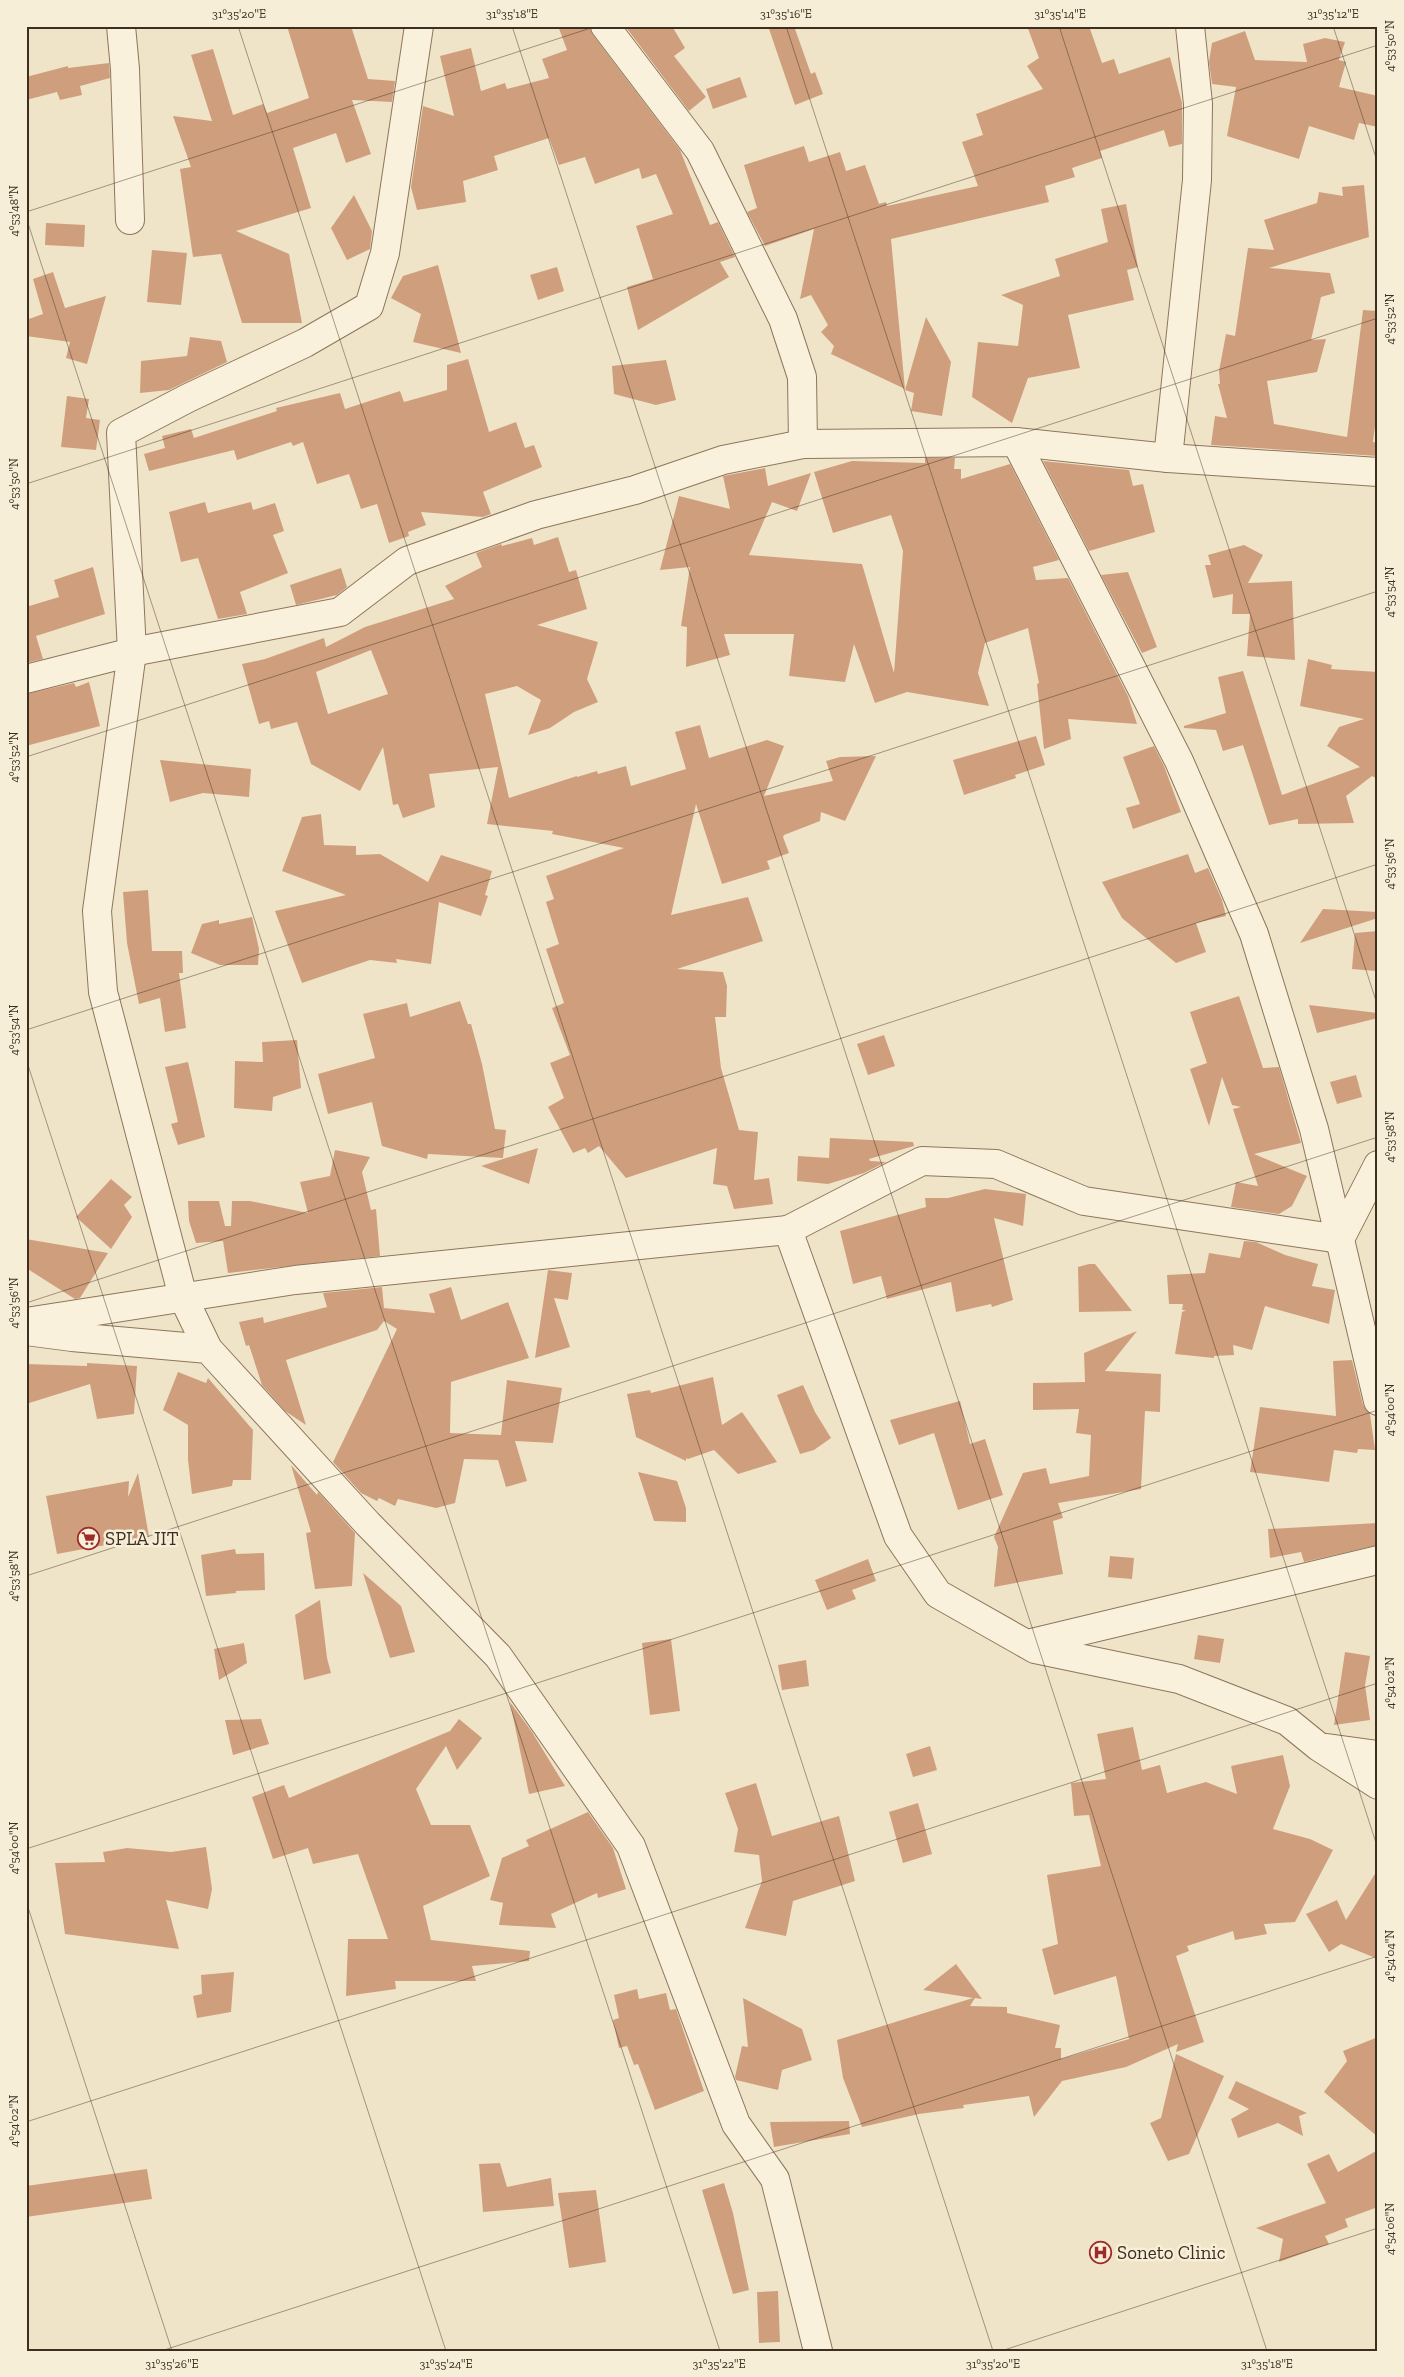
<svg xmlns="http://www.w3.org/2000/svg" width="1404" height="2377" viewBox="0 0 1404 2377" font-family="'Zilla Slab',serif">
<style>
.building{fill:#cf9f7d;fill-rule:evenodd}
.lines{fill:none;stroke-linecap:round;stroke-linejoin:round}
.street-casing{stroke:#8d765c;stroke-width:30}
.street{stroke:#faf1dc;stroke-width:28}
.ticks{fill:none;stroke:#3d2e20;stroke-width:1;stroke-opacity:0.45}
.labels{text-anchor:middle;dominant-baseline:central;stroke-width:5;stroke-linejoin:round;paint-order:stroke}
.poi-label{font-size:19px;fill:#3d2e20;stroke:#f7eed8;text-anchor:start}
.neatline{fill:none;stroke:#3d2e20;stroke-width:2}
.ticks-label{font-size:12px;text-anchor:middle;fill:#3d2e20}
</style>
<rect width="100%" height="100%" fill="#f0e4c8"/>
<!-- building -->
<g class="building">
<polygon points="287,26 351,26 368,79 395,81 392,102 352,100 371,154 346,163 336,133 293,148 311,208 236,231 289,254 302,323 242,323 221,254 193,257 180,169 191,167 173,116 212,121 191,55 213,49 233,115 263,104 267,113 309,98"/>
<polygon points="558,26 590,26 593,35 680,150 710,225 718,222 735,257 720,262 729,277 638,330 627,287 653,279 636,226 673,214 656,174 642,179 639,168 595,184 585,157 559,165 549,138 494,156 498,170 463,181 466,202 417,210 411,187 423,106 454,116 440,56 471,48 481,91 505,83 507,89 549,78 542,59 567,50"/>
<polygon points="625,26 672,26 685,48 674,56 706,97 689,111"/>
<polygon points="768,26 794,26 811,74 815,72 823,94 795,105"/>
<polygon points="1027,26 1089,26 1102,63 1114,59 1119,74 1170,57 1182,103 1182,144 1169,147 1164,130 1100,151 1102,158 1072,168 1075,177 1045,186 1049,202 891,239 905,389 831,354 834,346 821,332 828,325 811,295 800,299 814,229 765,246 747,212 757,208 744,165 804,146 809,162 840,152 846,171 865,165 879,204 886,202 887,206 978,186 962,142 983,135 976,114 1043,89 1027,66 1039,58"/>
<polygon points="1245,31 1255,60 1307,62 1303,44 1325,38 1345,42 1339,60 1346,62 1339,87 1378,96 1378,127 1359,123 1354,140 1309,126 1299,159 1227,136 1236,87 1212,84 1209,62 1212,43"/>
<polygon points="109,63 110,78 80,86 82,95 60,100 57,92 26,100 26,77 68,66 68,68"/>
<polygon points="740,77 747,97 713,109 706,89"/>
<polygon points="1364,185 1369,237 1269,268 1330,273 1335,293 1321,297 1311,340 1326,339 1317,372 1267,381 1274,424 1347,437 1363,310 1378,311 1378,403 1373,442 1378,443 1378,456 1211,445 1215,416 1227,418 1218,384 1220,384 1219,371 1226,334 1235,336 1248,248 1274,250 1264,220 1317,203 1319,192 1343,196 1342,187"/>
<polygon points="354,195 372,231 370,249 347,260 331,228"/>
<polygon points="1126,204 1138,267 1127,270 1134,300 1068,315 1080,368 1028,378 1012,423 972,397 978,342 1018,346 1023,305 1001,295 1060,276 1055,259 1108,242 1101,209"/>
<polygon points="46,223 85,225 84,247 45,245"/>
<polygon points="152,250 187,253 181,305 147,302"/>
<polygon points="438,265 456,333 461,353 413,342 421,314 391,298 403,276"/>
<polygon points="557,267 564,291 538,300 530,275"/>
<polygon points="53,272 65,308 106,296 87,364 66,358 70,342 26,336 26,320 43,314 33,279"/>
<polygon points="926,317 951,362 942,416 911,411 914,393 905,390"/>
<polygon points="190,337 221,341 227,362 169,390 140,393 141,361 187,356"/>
<polygon points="468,359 489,432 516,422 525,448 534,445 542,467 483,492 491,514 483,517 421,512 426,525 408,532 409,536 389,543 377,504 361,509 349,474 317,484 303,442 293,446 291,442 237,460 234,450 149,471 144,454 165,448 162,436 191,429 194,438 277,411 276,408 340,393 345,409 400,391 404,402 447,390 447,365"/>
<polygon points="666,360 676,400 656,405 614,394 612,366"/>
<polygon points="67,396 89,399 86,418 100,420 96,450 61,447"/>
<polygon points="925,458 955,458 954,469 961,469 961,479 1010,464 1059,560 1033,567 1036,580 1068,578 1128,696 1137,724 1068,719 1071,739 1044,749 1037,684 1039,683 1028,628 985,643 978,673 989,706 907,692 875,703 854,644 845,682 789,676 794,634 724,634 730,655 686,667 687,627 681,626 690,567 660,570 679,496 730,509 723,476 765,468 768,486 811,473 797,511 772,502 749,555 862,564 894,673 903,551 891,515 833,533 814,472 852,461 925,463"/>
<polygon points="1043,461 1129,470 1133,486 1143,484 1155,532 1089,551"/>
<polygon points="205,502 208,513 251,502 253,510 275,503 284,531 273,535 288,573 240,592 247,614 218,619 198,558 181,562 169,512"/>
<path d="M 558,537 L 569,572 L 576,570 L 587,609 L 537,625 L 598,642 L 587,679 L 598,702 L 574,712 L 550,728 L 528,735 L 541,700 L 517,686 L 485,694 L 509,798 L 577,776 L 577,777 L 597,771 L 598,774 L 626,766 L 631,786 L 686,769 L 675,732 L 700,725 L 709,758 L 767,740 L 784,746 L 764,796 L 833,781 L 826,761 L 840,757 L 876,756 L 845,821 L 821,812 L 820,821 L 784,835 L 783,837 L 789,853 L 767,861 L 770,869 L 722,884 L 696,804 L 671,915 L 748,897 L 763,941 L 677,969 L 723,972 L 727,986 L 726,1017 L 715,1017 L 721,1068 L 739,1130 L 758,1132 L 754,1180 L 769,1178 L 773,1204 L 734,1209 L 727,1186 L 713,1184 L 717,1148 L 626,1178 L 599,1146 L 588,1153 L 585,1148 L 573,1153 L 548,1107 L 564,1098 L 550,1063 L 570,1055 L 552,1008 L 564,1003 L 546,949 L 559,944 L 546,902 L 554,899 L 546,876 L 624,848 L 552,834 L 553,831 L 487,824 L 498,767 L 429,774 L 435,807 L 403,818 L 398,804 L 393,805 L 383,747 L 360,791 L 311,764 L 297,722 L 271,729 L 269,721 L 259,724 L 242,664 L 265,659 L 324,638 L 326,647 L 365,627 L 454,599 L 445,586 L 482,567 L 476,553 L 501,544 L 502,546 L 532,538 L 534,545 ZM 371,650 L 388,694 L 328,714 L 316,672 Z"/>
<polygon points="1244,545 1263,555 1248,583 1292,581 1295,660 1247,656 1250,614 1232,614 1233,594 1213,598 1205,565 1211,565 1208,555"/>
<polygon points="93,567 105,614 36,636 43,659 26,663 26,607 59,597 54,580"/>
<polygon points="341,568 347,587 337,595 296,605 290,585"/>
<polygon points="1128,572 1157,647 1142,653 1101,575"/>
<polygon points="1308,659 1332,665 1331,669 1378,672 1378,779 1372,776 1346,796 1354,823 1298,824 1298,819 1269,825 1243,745 1223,751 1216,730 1184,728 1184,726 1226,713 1218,677 1243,671 1282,795 1360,767 1327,746 1339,727 1364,719 1300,706"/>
<polygon points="89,682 100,726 26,746 26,694 74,683 76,687"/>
<polygon points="1036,736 1045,765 1015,775 1016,778 964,795 953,760"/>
<polygon points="1154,746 1164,766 1181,812 1133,829 1126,808 1140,804 1123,757"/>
<polygon points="160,760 251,769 249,797 203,793 170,802"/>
<polygon points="321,814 324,845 356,846 356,855 380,854 428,882 441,855 492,871 485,895 488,896 481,916 439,902 431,964 396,959 397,963 370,960 302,983 275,911 346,895 282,871 302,817"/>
<polygon points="1188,854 1195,873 1208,868 1222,900 1226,916 1196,923 1206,952 1176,963 1122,918 1102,882"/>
<polygon points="148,890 152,951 182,951 183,973 179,973 186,1028 165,1032 160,998 139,1004 127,943 123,892"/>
<polygon points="1323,909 1378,912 1378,918 1300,943"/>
<polygon points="252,917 259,949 258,965 220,965 191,953 202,924 219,920 219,924"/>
<polygon points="1378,931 1376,971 1352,969 1355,933"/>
<polygon points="1239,996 1263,1068 1279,1067 1301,1143 1254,1154 1307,1176 1292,1206 1279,1214 1231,1207 1236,1182 1258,1186 1233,1109 1241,1107 1232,1105 1222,1077 1209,1126 1190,1069 1207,1063 1190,1012"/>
<polygon points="460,1001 468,1024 471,1024 482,1064 495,1129 506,1130 503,1158 428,1154 427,1159 382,1146 372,1102 328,1114 318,1074 375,1058 363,1014 407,1003 410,1017"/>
<polygon points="1309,1005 1378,1013 1378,1018 1317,1033"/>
<polygon points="884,1035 895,1066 868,1075 857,1044"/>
<polygon points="297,1040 301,1088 273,1097 272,1111 234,1108 235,1061 263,1062 262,1042"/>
<polygon points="188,1062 205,1137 178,1145 171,1124 178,1122 165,1067"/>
<polygon points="1356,1075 1362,1097 1337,1104 1330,1082"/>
<polygon points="830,1138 913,1142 914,1146 869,1159 870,1161 886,1162 864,1173 828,1184 797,1181 798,1156 829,1158"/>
<polygon points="538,1148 529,1184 481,1166"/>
<polygon points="335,1150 370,1157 362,1172 371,1210 376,1209 380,1256 228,1273 223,1241 196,1243 189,1221 188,1201 219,1201 225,1226 231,1226 232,1201 250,1201 308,1213 300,1182 330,1176"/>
<polygon points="111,1179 132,1197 124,1205 132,1217 111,1249 76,1217"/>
<polygon points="985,1189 1026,1194 1023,1226 994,1218 1013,1300 992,1307 991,1304 956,1312 951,1282 887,1299 881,1276 853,1284 840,1231 926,1207 925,1198 948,1198"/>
<polygon points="26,1239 108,1253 80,1298 75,1299 26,1268"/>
<polygon points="1244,1241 1256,1242 1285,1255 1318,1264 1312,1286 1335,1290 1329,1324 1265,1306 1252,1350 1233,1345 1234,1355 1214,1356 1214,1358 1175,1354 1182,1312 1186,1310 1182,1310 1183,1304 1169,1304 1167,1275 1205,1273 1209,1253 1240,1258"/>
<polygon points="1089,1264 1095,1264 1132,1311 1079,1312 1078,1267"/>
<polygon points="548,1270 572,1273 568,1300 554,1298 570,1347 535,1358"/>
<polygon points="382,1287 384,1308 435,1313 429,1294 451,1287 461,1320 508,1302 529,1358 451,1382 450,1433 501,1435 507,1380 562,1388 553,1443 515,1441 527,1481 506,1487 498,1460 464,1459 455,1503 436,1508 398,1499 395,1506 379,1498 377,1501 361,1493 333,1462 397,1329 384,1321 377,1330 286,1360 306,1425 285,1411 262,1385 249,1345 246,1346 239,1322 263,1317 264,1323 327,1307 323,1293"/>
<polygon points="1137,1331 1105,1371 1161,1374 1160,1412 1145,1411 1141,1489 1058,1503 1063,1518 1053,1521 1063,1574 994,1587 998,1547 994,1537 1023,1473 1046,1468 1050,1484 1089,1476 1091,1435 1076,1433 1079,1409 1033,1410 1033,1383 1085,1382 1084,1353"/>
<polygon points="1352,1360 1363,1405 1370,1414 1375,1450 1358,1449 1357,1453 1334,1450 1329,1482 1250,1472 1260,1407 1336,1416 1333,1361"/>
<polygon points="87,1363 137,1366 134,1414 97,1419 90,1384 26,1404 26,1364 87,1366"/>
<polygon points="178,1372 206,1383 208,1378 253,1430 251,1480 233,1480 232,1486 192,1494 188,1460 188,1425 163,1410"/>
<polygon points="713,1377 722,1425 742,1412 777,1462 738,1474 714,1450 688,1459 686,1458 686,1461 636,1437 627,1394 650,1390 651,1393"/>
<polygon points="803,1385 815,1412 831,1438 814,1450 800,1454 777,1395"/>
<polygon points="960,1401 970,1444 985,1439 1003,1495 958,1510 934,1433 899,1445 890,1420"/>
<polygon points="291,1465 317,1495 318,1492 355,1533 352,1586 315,1589 306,1533 311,1532"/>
<polygon points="638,1472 677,1481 686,1508 686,1522 654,1521"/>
<polygon points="138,1473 149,1537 57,1554 46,1496 129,1481 128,1497"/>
<polygon points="1378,1523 1378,1545 1304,1562 1301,1552 1270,1558 1268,1529"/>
<polygon points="235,1549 236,1554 264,1553 265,1590 236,1591 236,1593 206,1596 201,1555"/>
<polygon points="1110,1556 1134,1558 1132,1579 1108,1577"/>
<polygon points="868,1559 876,1581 852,1590 856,1599 827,1610 815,1580"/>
<polygon points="363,1573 401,1606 415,1652 390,1658"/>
<polygon points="320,1600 327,1658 331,1673 304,1680 295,1615"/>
<polygon points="1198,1635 1224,1639 1220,1663 1194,1659"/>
<polygon points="671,1639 680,1711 650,1715 642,1643"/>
<polygon points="244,1643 247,1663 219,1680 214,1649"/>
<polygon points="1345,1652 1370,1656 1365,1685 1370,1720 1334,1725"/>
<polygon points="806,1660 809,1686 782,1690 778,1665"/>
<polygon points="510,1702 532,1732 565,1786 529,1794"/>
<polygon points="261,1719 269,1744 233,1755 225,1720"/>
<polygon points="459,1719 482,1738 457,1770 446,1746 416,1789 431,1825 470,1825 490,1876 423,1906 431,1940 530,1951 529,1961 472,1966 476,1981 395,1981 396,1989 346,1996 348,1939 388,1939 358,1854 313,1864 308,1848 273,1859 252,1797 284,1785 289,1798 450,1731"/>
<polygon points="1133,1727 1142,1770 1160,1765 1167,1793 1206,1782 1237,1794 1231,1766 1283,1755 1290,1786 1273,1829 1310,1839 1333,1850 1295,1922 1264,1924 1267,1934 1235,1940 1233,1931 1187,1946 1189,1951 1176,1956 1204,2042 1176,2052 1178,2044 1126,2067 1062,2081 1034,2117 1029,2096 963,2105 964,2108 919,2114 862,2127 843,2078 837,2040 973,1998 923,1990 956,1964 982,1999 975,1998 970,2006 1007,2007 1007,2013 1060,2025 1055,2048 1061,2048 1061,2059 1129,2039 1116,1976 1054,1995 1042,1949 1058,1944 1047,1875 1101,1866 1089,1815 1074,1816 1071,1783 1106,1779 1097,1734"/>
<polygon points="930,1746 937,1770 913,1777 906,1754"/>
<polygon points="756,1783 772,1836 839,1816 855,1881 793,1901 786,1936 745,1928 762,1881 759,1855 734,1852 738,1829 725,1793"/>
<polygon points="918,1803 932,1854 903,1863 889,1812"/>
<polygon points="588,1812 613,1848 626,1889 598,1898 597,1893 551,1914 556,1928 499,1925 503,1903 490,1900 502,1858 529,1846 526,1840"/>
<polygon points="206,1847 212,1889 208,1909 166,1900 179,1949 65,1934 55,1863 105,1862 103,1852 127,1848 171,1852"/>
<polygon points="1378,1869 1378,1959 1341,1944 1329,1952 1306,1914 1337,1900 1346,1920"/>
<polygon points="234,1972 231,2012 197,2018 193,1996 202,1994 201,1975"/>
<polygon points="637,1989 639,1999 666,1993 670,2010 676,2009 704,2091 655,2110 638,2064 634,2065 627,2046 619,2048 613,2020 619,2018 614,1995"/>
<polygon points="743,1998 802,2029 812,2060 782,2070 778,2090 736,2080 735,2077 742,2046 748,2047"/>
<polygon points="1378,2037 1378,2137 1324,2092 1347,2061 1343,2051"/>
<polygon points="1176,2054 1224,2076 1189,2154 1168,2161 1150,2123 1161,2118"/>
<polygon points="1236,2081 1307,2113 1299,2116 1303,2136 1278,2123 1238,2138 1231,2119 1249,2109 1228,2098"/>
<polygon points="849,2121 850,2134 774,2147 770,2122"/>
<polygon points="1378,2150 1378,2207 1345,2219 1348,2227 1325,2236 1329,2244 1279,2262 1283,2239 1256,2228 1326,2203 1307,2164 1329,2154 1338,2172"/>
<polygon points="500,2163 507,2187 551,2178 554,2206 483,2212 479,2164"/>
<polygon points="147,2169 152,2199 26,2217 26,2186"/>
<polygon points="724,2183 733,2213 749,2290 733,2294 702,2190"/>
<polygon points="596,2190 606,2262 569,2268 558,2193"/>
<polygon points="778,2291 780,2342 759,2343 757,2292"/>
</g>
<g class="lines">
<defs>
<g id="street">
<polyline points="121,26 125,69 130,220"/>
<polyline points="605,26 700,151 783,319 802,377 803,444"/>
<polyline points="1016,442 1179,761 1254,934 1314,1129 1378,1401"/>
<polyline points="1168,458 1197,180 1198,104 1190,26"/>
<polyline points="26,679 132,652 340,612 407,561 536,515 635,490 723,460 803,444 1016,442 1168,458 1378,472"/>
<polyline points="788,1230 922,1161 996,1164 1084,1201 1340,1239 1378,1165"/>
<polyline points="26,1322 295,1280 788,1230 898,1536 938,1594 1035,1649 1179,1679 1287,1721 1319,1747 1378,1785"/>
<polyline points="26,1331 72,1337 208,1349 368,1524 498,1656 631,1846 736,2124 775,2179 818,2351"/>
<polyline points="208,1349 183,1297 103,992 97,911 132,652 121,433 188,398 305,343 369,306 385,253 419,26"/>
<polyline points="1027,1644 1378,1560"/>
<polyline points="1327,1748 1378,1755"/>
</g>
</defs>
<!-- street casing -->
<use href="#street" class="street-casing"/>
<!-- street -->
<use href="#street" class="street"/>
</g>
<!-- ticks -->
<path class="ticks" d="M 238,26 L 993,2351M 512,26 L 1267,2351M 786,26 L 1378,1849M 1059,26 L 1378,1007M 1333,26 L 1378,164M 26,212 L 597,26M 26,217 L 720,2351M 26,484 L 1378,45M 26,757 L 1378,318M 26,1030 L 1378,591M 26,1059 L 446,2351M 26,1303 L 1378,864M 26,1576 L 1378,1137M 26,1849 L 1378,1410M 26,1901 L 172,2351M 26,2122 L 1378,1683M 161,2351 L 1378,1956M 1001,2351 L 1378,2228"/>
<!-- icons -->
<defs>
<symbol id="supermarket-ring" viewBox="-11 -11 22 22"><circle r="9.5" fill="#f7eed8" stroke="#9e2a2b" stroke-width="1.5"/><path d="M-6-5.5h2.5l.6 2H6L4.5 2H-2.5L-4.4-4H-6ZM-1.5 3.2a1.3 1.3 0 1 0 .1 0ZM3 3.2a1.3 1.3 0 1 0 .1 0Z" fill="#9e2a2b"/></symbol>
<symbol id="hospital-ring" viewBox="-11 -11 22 22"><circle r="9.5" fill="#f7eed8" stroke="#9e2a2b" stroke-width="1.5"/><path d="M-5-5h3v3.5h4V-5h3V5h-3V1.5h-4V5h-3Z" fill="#9e2a2b"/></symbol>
</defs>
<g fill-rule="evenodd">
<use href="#supermarket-ring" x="76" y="1526" width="25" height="25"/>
<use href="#hospital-ring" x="1088" y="2240" width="25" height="25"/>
</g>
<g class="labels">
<!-- poi labels -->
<g class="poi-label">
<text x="105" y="1538">SPLA JIT</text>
<text x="1117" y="2252">Soneto Clinic</text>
</g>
</g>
<!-- border -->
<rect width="1404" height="2377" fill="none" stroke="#f7eed8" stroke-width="55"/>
<rect x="28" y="28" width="1348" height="2322" class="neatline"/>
<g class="ticks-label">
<text x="239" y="18">31°35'20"E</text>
<text x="512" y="18">31°35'18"E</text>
<text x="786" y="18">31°35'16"E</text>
<text x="1060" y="18">31°35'14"E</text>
<text x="1333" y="18">31°35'12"E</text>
<text transform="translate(1390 46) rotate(-90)" y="4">4°53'50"N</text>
<text transform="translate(14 211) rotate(-90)" y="4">4°53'48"N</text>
<text transform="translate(1390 319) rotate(-90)" y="4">4°53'52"N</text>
<text transform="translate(14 484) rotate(-90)" y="4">4°53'50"N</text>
<text transform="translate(1390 592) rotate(-90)" y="4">4°53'54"N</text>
<text transform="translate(14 757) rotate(-90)" y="4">4°53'52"N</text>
<text transform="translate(1390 864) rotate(-90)" y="4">4°53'56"N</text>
<text transform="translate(14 1030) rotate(-90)" y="4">4°53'54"N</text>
<text transform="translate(1390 1137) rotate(-90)" y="4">4°53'58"N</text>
<text transform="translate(14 1303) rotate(-90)" y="4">4°53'56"N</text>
<text transform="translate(1390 1410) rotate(-90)" y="4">4°54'00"N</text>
<text transform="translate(14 1576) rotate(-90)" y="4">4°53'58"N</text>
<text transform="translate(1390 1683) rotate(-90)" y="4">4°54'02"N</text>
<text transform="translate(14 1848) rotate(-90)" y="4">4°54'00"N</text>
<text transform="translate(1390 1956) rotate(-90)" y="4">4°54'04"N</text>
<text transform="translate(14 2121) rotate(-90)" y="4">4°54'02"N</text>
<text transform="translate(1390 2229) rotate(-90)" y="4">4°54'06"N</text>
<text x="172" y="2368">31°35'26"E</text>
<text x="446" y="2368">31°35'24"E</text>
<text x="719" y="2368">31°35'22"E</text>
<text x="993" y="2368">31°35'20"E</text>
<text x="1267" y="2368">31°35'18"E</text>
</g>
</svg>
